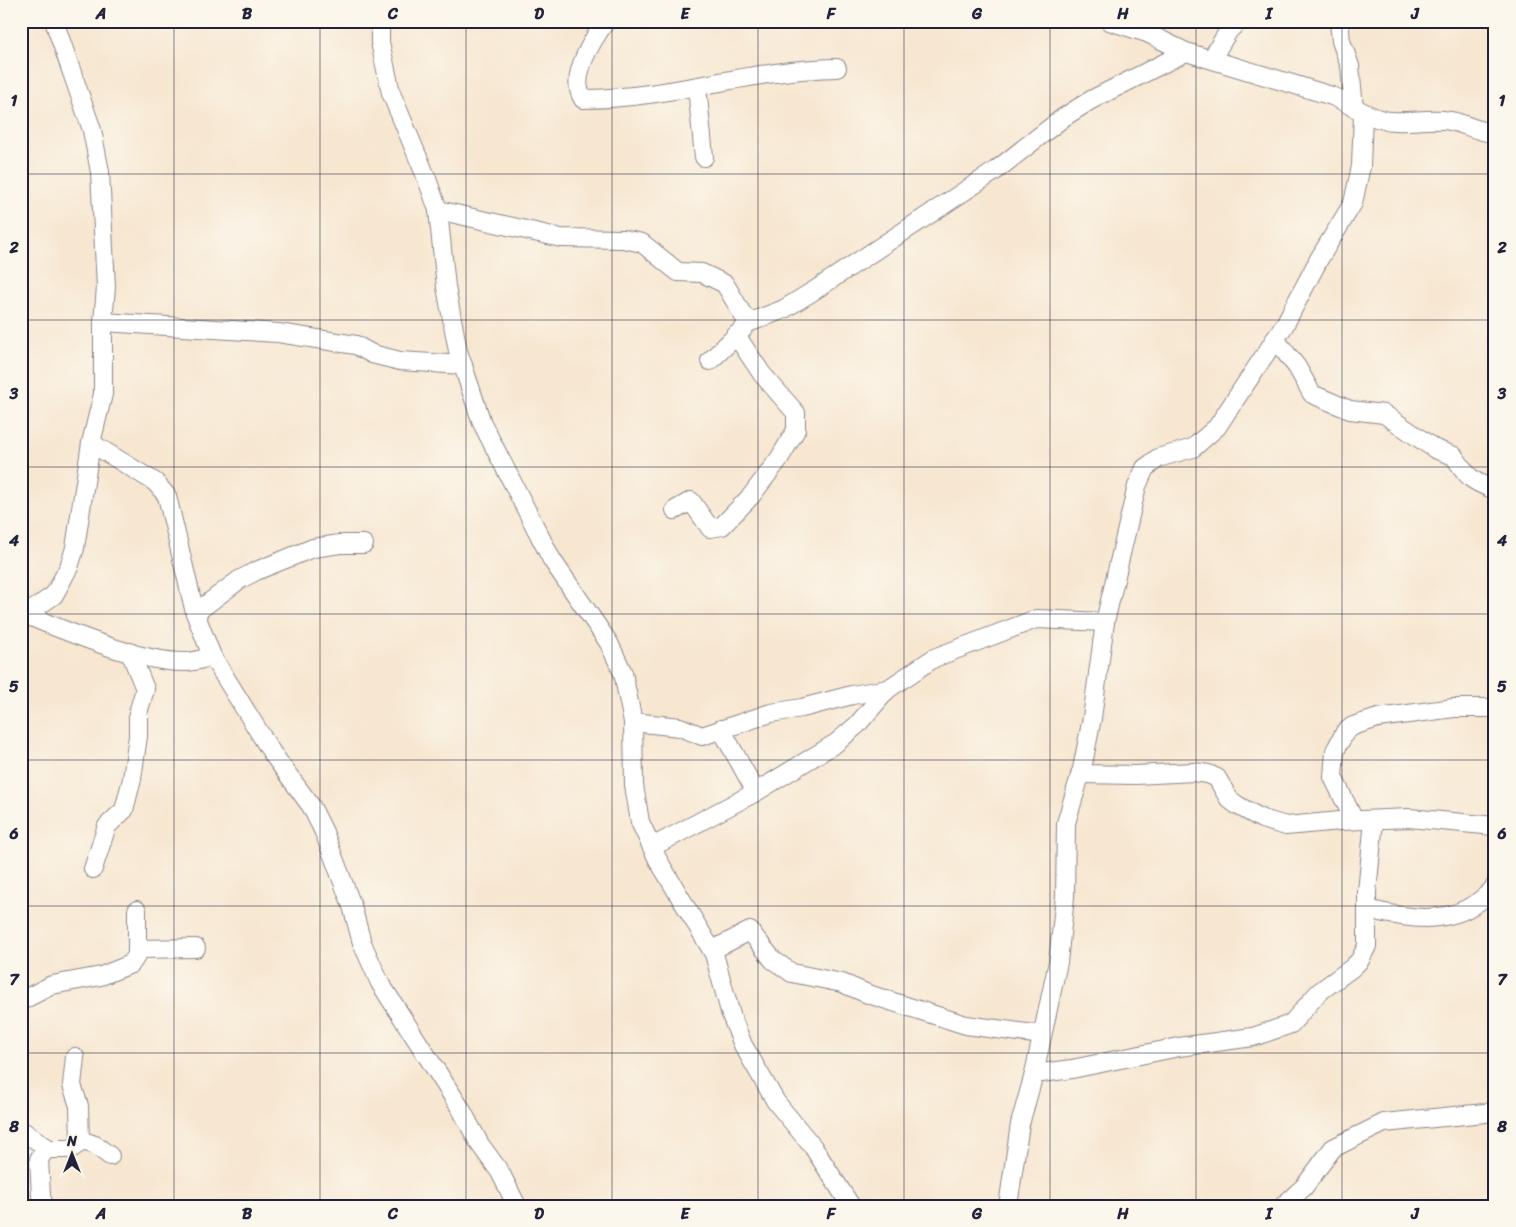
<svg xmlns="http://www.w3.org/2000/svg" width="1516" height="1227" viewBox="0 0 1516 1227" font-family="Sriracha,sans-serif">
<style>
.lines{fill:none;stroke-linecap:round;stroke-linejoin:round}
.minor-casing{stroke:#8c8486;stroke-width:20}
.minor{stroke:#fff;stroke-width:18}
.grid{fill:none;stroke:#22223b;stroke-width:1;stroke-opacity:0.55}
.neatline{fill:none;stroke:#22223b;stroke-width:2}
.grid-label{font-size:16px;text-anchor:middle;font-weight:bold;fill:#22223b}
</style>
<rect width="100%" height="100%" fill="#fbf7ec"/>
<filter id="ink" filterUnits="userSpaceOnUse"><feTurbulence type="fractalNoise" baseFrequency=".02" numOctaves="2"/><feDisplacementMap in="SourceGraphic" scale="10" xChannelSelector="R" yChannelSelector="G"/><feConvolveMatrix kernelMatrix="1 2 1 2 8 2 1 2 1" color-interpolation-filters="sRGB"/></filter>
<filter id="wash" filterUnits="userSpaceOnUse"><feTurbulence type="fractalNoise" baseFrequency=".0096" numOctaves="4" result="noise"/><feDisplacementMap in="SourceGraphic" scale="20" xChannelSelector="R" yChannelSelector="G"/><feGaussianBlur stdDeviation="1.12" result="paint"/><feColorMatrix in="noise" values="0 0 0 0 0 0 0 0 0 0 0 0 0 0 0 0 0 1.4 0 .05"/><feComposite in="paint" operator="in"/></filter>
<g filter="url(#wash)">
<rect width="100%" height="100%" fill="#f7e7d1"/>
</g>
<g filter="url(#ink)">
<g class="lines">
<defs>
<g id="minor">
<polyline points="380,21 380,42 391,93 427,179 438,210 446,287 458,351 482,423 552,560 609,643 623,673 633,722 634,785 640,822 658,860 714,954 731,1015 743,1045 776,1102 813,1147 851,1206"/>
<path d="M 606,21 C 593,39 568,77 583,99 C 669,99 751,69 837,68"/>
<polyline points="1109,21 1147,33 1186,52"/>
<polyline points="1339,21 1341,41 1350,66 1354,108"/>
<polyline points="1212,58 1229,30 1239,21"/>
<polyline points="697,87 704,157"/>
<path d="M 438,210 L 561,238 L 623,239 L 642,243 L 678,272 L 702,273 L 725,284 L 743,315 L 751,322 L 784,309 L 815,290 L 995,171 L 1064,117 L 1091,100 L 1186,52 L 1332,96 C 1350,103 1364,116 1384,120 C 1406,124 1428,117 1450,121 C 1465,123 1479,133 1495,133"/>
<polyline points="103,322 278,333 356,345 372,354 400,361 463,365"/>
<path d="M 1275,339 L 1297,367 L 1312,394 L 1350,410 L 1384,414 L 1435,449 L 1454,456 C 1469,478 1469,480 1495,490"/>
<polyline points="710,361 743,329"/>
<polyline points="91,443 155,482 167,496 195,613 212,656 272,753 311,806 324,832 352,906 362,943 380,983 461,1109 479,1143 500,1172 517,1206"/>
<polyline points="675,510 691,501 710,528 722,526 751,496 779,459 796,430 796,413 762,374 736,335"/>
<polyline points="195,613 239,580 256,571 313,548 340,544 364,544"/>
<path d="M 26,615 C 69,632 140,663 186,662 C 195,662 203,659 212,656"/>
<polyline points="21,618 54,595 69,567 75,548 91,443 103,394 103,322 106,287 100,172 92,130 54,21"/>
<polyline points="633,722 680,727 702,736 771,713 802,708 852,695 888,689"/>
<polyline points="721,729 756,792"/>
<polyline points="1080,774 1135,775 1194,772 1208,774 1217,778 1229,799 1237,805 1262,819 1286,826 1340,821 1409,818 1495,826"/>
<polyline points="1354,820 1333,777 1335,751 1345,732 1353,726 1378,718 1454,708 1495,708"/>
<polyline points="652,847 756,792 836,743 857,725 888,689 934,658 1036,619 1105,622"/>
<polyline points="93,869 107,826 124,810 132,779 138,736 138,713 145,689 130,652"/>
<path d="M 1367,909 C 1404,918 1445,926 1478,902 C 1484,897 1491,893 1495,886"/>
<polyline points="138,949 196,948"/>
<polyline points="712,950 750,931 773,960 792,973 842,983 868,994 966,1025 1042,1035"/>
<polyline points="21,1001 52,985 101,976 131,964 137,955 137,910"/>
<polyline points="75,1057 72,1085 79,1106 80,1142"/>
<polyline points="1034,1074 1072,1069 1179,1047 1253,1037 1291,1024 1319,992 1352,968 1360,960 1367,946 1367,892 1374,820"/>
<polyline points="21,1130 49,1149 71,1149 83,1141 95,1145 110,1156"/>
<polyline points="44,1206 41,1196 39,1159 47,1148"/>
<polyline points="1008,1206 1020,1124 1034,1074 1058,962 1065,897 1066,823 1082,769 1092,718 1105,622 1137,486 1145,468 1152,463 1158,458 1193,448 1217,427 1284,326 1319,259 1353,203 1361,166 1363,114"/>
<polyline points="1283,1206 1304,1187 1333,1148 1384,1123 1495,1112"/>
</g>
</defs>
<!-- minor casing -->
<use href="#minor" class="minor-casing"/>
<!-- minor -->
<use href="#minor" class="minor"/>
</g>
</g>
<!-- grid -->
<path class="grid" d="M 174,21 L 174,1206M 320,21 L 320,1206M 466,21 L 466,1206M 612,21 L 612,1206M 758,21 L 758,1206M 904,21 L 904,1206M 1050,21 L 1050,1206M 1196,21 L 1196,1206M 1342,21 L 1342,1206M 21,174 L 1495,174M 21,320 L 1495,320M 21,467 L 1495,467M 21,614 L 1495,614M 21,760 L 1495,760M 21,906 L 1495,906M 21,1053 L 1495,1053"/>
<!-- margin -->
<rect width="1516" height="1227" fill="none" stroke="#fbf7ec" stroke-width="55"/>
<!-- north arrow -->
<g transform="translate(72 1154)" stroke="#fbf7ec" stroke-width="4" paint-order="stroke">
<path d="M0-4L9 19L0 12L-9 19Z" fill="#22223b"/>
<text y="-8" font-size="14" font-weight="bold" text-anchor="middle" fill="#22223b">N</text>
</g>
<rect x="28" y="28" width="1460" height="1172" class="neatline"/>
<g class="grid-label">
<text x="101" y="19">A</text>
<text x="247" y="19">B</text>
<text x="393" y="19">C</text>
<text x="539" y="19">D</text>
<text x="685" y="19">E</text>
<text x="831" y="19">F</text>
<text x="977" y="19">G</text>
<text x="1123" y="19">H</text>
<text x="1269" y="19">I</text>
<text x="1415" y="19">J</text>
<text x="14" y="106">1</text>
<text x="1502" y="106">1</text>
<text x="14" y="253">2</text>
<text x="1502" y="253">2</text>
<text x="14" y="399">3</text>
<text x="1502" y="399">3</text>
<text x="14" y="546">4</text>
<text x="1502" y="546">4</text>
<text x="14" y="692">5</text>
<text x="1502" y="692">5</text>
<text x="14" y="839">6</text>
<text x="1502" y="839">6</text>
<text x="14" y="985">7</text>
<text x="1502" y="985">7</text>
<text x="14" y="1132">8</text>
<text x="1502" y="1132">8</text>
<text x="101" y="1219">A</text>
<text x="247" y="1219">B</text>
<text x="393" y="1219">C</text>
<text x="539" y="1219">D</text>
<text x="685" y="1219">E</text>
<text x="831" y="1219">F</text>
<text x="977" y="1219">G</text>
<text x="1123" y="1219">H</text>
<text x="1269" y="1219">I</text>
<text x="1415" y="1219">J</text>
</g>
</svg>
